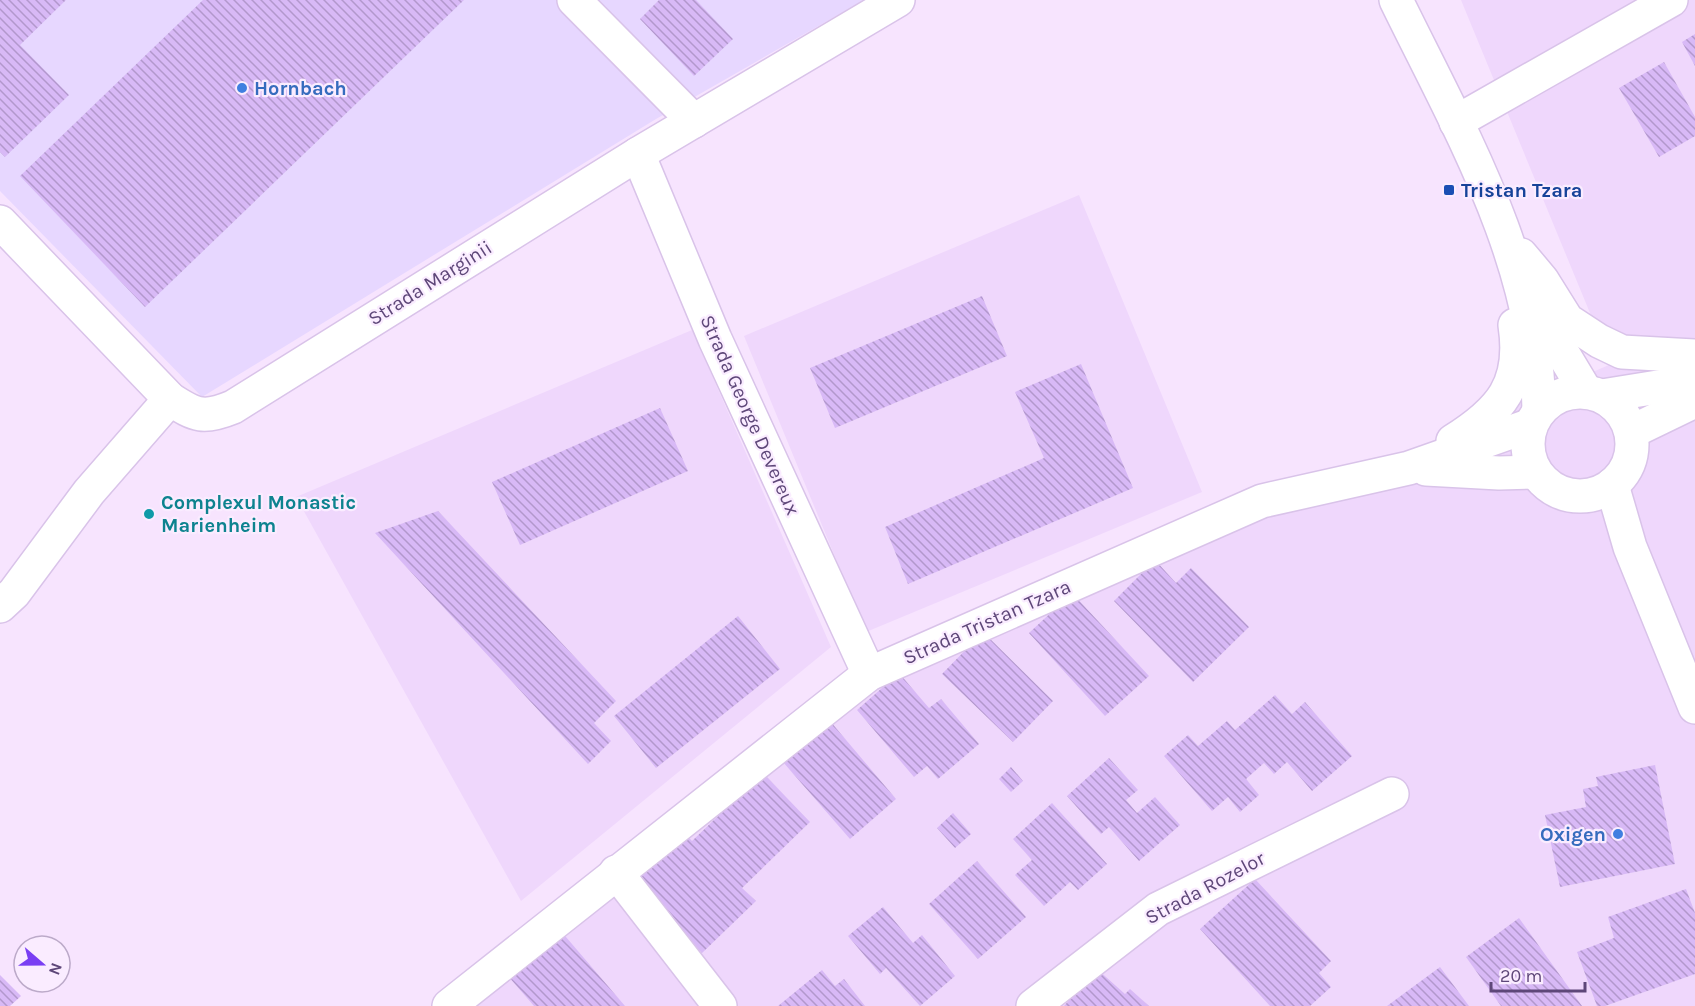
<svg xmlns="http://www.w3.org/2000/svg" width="1695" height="1006" viewBox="0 0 1695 1006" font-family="Karla,sans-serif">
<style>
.residential{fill:#efd7fc}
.commercial{fill:#e7d7ff}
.building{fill:url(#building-back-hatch)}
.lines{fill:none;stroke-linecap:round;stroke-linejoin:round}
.minor-casing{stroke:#d9c3e9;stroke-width:36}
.minor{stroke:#fff;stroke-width:33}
.shop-dot{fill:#3f7fe0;stroke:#faecff;stroke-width:2}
.transit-dot{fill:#1a4fb4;stroke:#faecff;stroke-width:2}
.culture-dot{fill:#0f9aa8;stroke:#faecff;stroke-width:2}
.labels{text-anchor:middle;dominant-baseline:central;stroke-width:4.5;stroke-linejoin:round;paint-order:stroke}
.shop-label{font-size:20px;font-weight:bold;fill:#366cbe;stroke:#faecff;text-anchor:start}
.transit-label{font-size:20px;font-weight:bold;fill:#164399;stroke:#faecff;text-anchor:start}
.street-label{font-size:20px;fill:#5e4779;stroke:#faecff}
.culture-label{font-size:20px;font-weight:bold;fill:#0d838f;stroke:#faecff;text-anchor:start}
</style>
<defs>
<pattern id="building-back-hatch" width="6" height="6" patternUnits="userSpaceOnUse" patternTransform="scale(1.5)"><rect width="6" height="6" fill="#d8b9f6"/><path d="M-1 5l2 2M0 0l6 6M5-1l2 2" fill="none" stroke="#b298cc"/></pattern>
</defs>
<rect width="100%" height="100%" fill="#f7e4fe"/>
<!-- residential -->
<g class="residential">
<polygon points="1461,0 1695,0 1695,1006 464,1006 923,633 1368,471 1611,364"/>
<polygon points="1079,195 1202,492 866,632 744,336"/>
<polygon points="692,330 831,647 521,901 296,497"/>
</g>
<!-- commercial -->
<polygon class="commercial" points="0,0 864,0 656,119 202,397 0,191"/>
<!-- building -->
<g class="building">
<polygon points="0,0 66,0 20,45 69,95 5,157 0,152"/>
<polygon points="203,0 464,0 145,307 20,176"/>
<polygon points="659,0 696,0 733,39 694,76 640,19"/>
<polygon points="1695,34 1695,66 1682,42"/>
<polygon points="1664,62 1695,117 1695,136 1659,157 1619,88"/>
<polygon points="982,296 1007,356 835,428 810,368"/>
<polygon points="1081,364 1133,488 908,584 885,527 1044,458 1015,392"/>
<polygon points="660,408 688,471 520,545 492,482"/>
<polygon points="438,511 616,701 594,723 611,741 588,764 375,533"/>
<polygon points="1155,560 1176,583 1191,568 1249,627 1193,682 1114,601"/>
<polygon points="1072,593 1149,676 1105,716 1029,633"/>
<polygon points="738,616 780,669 656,768 614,716"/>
<polygon points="983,632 1053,701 1013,742 942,674"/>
<polygon points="899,673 929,708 941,699 979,744 938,779 927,766 914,777 857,710"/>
<polygon points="1275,695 1292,714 1305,702 1352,756 1312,791 1287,762 1274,774 1264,763 1246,779 1259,795 1240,812 1228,797 1212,811 1164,756 1188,735 1198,746 1227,721 1235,730"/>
<polygon points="830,721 896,799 850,839 783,762"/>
<polygon points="1109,758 1138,790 1126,800 1137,813 1155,797 1180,825 1139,861 1109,827 1101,834 1067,796"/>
<polygon points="1655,765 1675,864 1560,887 1545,815 1586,807 1583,789 1598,786 1596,777"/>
<polygon points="1011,767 1023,781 1011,792 999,779"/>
<polygon points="763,773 810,822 742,888 756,901 702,953 629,876 679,827 692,841"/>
<polygon points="1052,803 1107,864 1078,890 1070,882 1044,906 1015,875 1032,860 1013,839"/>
<polygon points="953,813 971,834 955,848 937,828"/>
<polygon points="977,861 1026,917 978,959 929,904"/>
<polygon points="1255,879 1331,961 1319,973 1331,987 1310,1006 1270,1006 1200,929"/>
<polygon points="1686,889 1695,913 1695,974 1605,1006 1597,1006 1577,952 1614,938 1608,917"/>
<polygon points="883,907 913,943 922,935 955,976 920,1006 886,968 880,974 848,936"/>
<polygon points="1519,918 1582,1006 1501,1006 1466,957"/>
<polygon points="560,930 625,1006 534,1006 508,976"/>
<polygon points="1440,967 1469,1006 1387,1006"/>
<polygon points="1097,969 1125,994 1130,989 1149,1006 1064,1006"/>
<polygon points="822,970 835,986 844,979 865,1006 778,1006"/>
<polygon points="0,975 21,996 10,1006 0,1006"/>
</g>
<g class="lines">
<defs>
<g id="minor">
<polyline points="574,0 694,121"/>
<path d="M 1396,0 C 1460,131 1537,261 1539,410"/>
<polyline points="1456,122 1671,0"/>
<polyline points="638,154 715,339 869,674"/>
<path d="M 0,222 L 170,399 C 196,416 204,419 233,407 L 638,154 L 898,0"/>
<polyline points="1521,255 1542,280 1567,320 1599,341 1622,352 1695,356"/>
<polyline points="1535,307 1586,392"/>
<circle cx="1580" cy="444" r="52"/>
<polyline points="1602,396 1695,381"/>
<polyline points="1631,432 1695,401"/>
<path d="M 1453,441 C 1501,411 1524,384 1515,325"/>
<polyline points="1426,469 1499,473 1535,472"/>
<polyline points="1612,485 1630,547 1695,707"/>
<polyline points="0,606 14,593 89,492 170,399"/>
<polyline points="616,872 720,1006"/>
<polyline points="449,1006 869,674 1262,501 1409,468 1531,425"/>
<polyline points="1033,1006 1158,909 1392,794"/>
</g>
</defs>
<!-- minor casing -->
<use href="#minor" class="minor-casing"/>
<!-- minor -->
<use href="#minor" class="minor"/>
</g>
<!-- markers -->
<g class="shop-dot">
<circle cx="242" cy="88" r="6"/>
<circle cx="1618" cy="834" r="6"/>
</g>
<rect class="transit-dot" x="1443" y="184" width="12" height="12" rx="3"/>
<circle class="culture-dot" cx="149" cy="514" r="6"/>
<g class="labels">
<!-- shop labels -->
<g class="shop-label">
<text x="254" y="88">Hornbach</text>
<text x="1606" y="834" text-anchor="end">Oxigen</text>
</g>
<!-- transit labels -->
<g class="transit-label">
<text x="1461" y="190">Tristan Tzara</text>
</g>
<!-- street labels -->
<g class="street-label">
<text transform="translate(430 283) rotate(-32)">Strada Marginii</text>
<text transform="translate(750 415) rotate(66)">Strada George Devereux</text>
<text transform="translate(987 622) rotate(-24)">Strada Tristan Tzara</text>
<text transform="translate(1205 888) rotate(-28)">Strada Rozelor</text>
</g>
<!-- culture labels -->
<g class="culture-label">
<text x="161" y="502">Complexul Monastic<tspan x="161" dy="23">Marienheim</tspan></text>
</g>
</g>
<!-- north arrow -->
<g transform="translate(42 964) rotate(110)"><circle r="28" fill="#faecff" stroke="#bcaac9" stroke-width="1.5"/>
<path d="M0-4.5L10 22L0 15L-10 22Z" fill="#793ef3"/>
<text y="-9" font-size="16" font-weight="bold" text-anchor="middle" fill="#5e4779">N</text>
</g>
<!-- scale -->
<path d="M1491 982v9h94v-9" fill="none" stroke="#5e4779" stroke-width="3"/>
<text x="1500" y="982" font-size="18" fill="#5e4779" stroke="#faecff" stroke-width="4.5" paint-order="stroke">20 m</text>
</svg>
